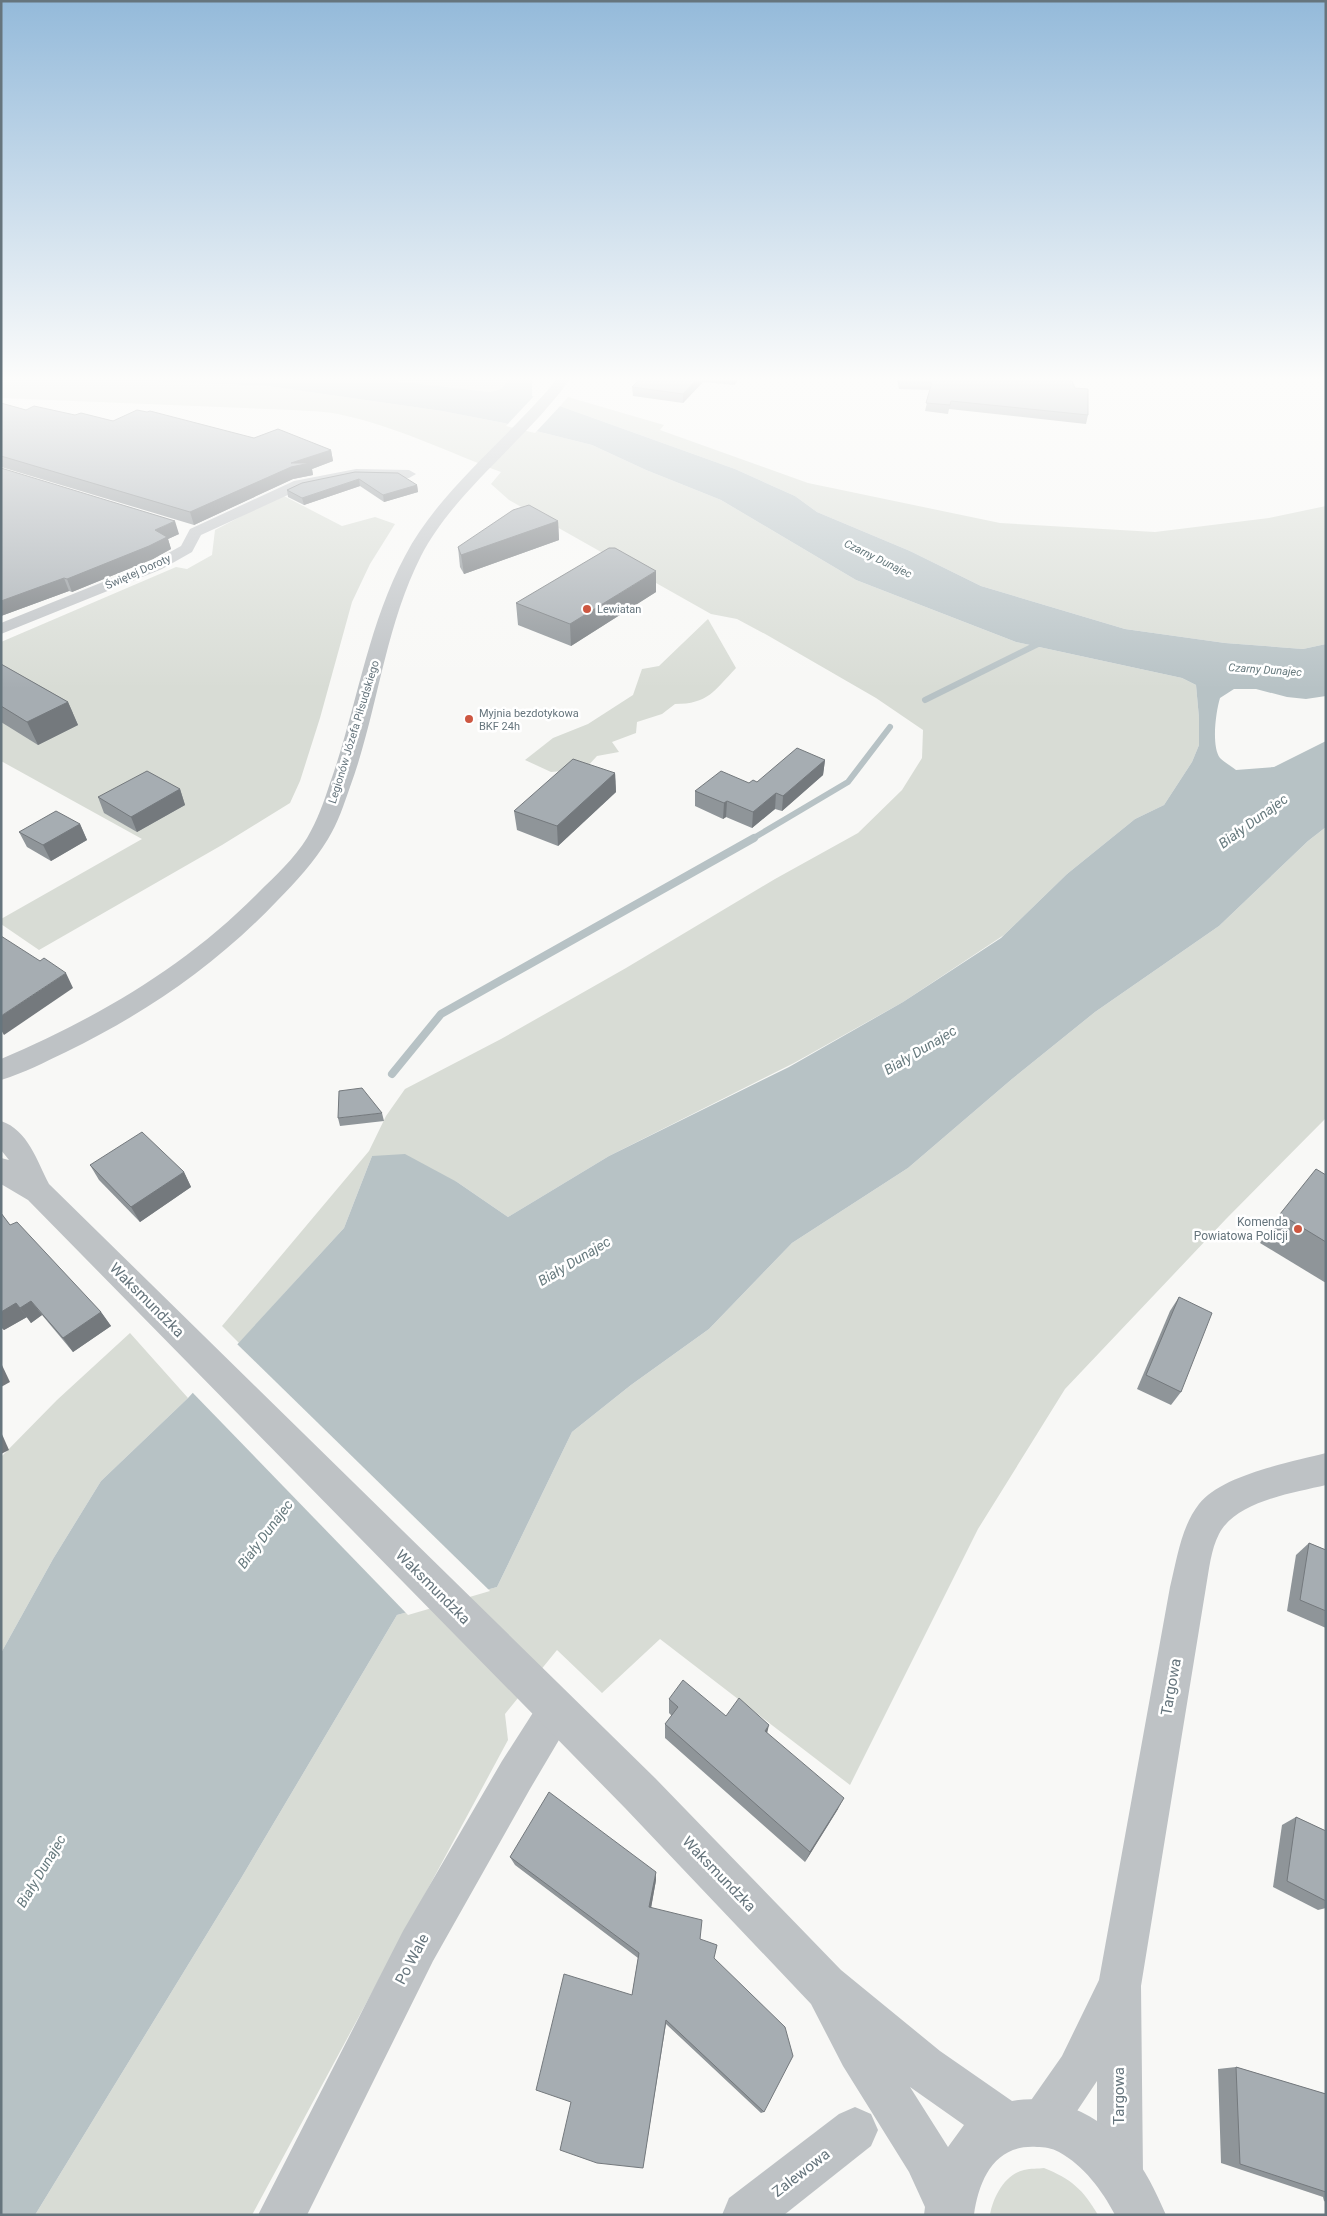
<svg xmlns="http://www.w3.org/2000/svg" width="1327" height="2216" viewBox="0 0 1327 2216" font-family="Roboto,sans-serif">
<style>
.green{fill:#d8dcd5}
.water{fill:#b7c2c5}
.pier{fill:#f8f8f6}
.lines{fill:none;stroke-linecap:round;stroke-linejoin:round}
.stream-far1{stroke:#b7c2c5;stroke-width:6}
.stream{stroke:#b7c2c5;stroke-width:8}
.minor{fill:#bec2c5;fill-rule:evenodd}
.tertiary{fill:#bec2c5;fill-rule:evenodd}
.wall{fill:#8f9599}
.shaded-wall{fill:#74797d}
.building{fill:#a6adb2;stroke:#74797d}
.poi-dot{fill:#cd5741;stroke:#fff;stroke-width:2}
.labels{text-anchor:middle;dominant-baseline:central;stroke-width:5;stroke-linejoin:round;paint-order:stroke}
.far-water-label{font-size:11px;font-style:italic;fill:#677a7e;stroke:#fff}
.far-street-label{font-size:11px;fill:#66757d;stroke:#fff}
.far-poi-label{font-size:11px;fill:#66757d;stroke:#fff;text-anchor:start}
.poi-label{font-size:12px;fill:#66757d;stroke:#fff;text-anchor:end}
.water-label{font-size:14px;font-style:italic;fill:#677a7e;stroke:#fff}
.near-street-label{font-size:15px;fill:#66757d;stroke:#fff}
</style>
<rect width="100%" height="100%" fill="#f8f8f6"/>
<!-- green -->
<g class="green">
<path d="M 1,379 L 89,379 L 268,386 L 442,411 L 504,423 L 592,445 L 646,470 L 721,500 L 856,580 L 1016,642 L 1182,678 L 1196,685 L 1199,718 L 1199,745 L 1192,762 L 1164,805 L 1135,819 L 1067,874 L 1004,935 L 903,1002 L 794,1063 L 609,1156 L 508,1217 L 457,1182 L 372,1156 L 344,1228 L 239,1343 L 222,1326 L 369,1151 L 386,1116 L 405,1089 L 501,1039 L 626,968 L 775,879 L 858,833 L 902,790 L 922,758 L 923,730 L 876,698 L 767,635 L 737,619 L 711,614 L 509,500 L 491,484 L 501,472 C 448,452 395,426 338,414 C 323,411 307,411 292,410 L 1,398 Z"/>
<polygon points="379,379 508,379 501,389 490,392"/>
<polygon points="568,397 664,425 660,430 808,483 1000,523 1155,532 1269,518 1326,506 1326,644 1303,649 1225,643 1125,629 981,586 910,551 817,512 795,496 735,469 560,406"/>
<polygon points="282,495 342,526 375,517 395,524 370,564 352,602 320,718 300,781 290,803 222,845 39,950 1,924 1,919 142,839 1,761 1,642 176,567 187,569 212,555 215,530"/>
<path d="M 708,619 L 736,668 C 714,691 708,704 675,704 L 662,714 L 637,722 L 636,733 L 612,742 L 619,752 L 597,756 L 585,769 L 551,772 L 525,760 L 553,738 L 588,724 L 633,695 L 642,669 L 659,666 Z"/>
<polygon points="1326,827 1326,1118 1226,1219 1065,1389 978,1529 850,1785 660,1639 602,1693 557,1650 505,1714 508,1740 252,2215 35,2215 240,1880 397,1615 497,1587 572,1432 631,1385 709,1329 792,1243 908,1168 1012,1079 1095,1012 1219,926 1308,841"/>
<polygon points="130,1333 188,1398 101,1481 53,1559 1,1653 1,1457 57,1400"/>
<path d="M 1044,2168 C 1071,2179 1083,2189 1098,2215 L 990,2215 C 993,2197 1005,2174 1024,2170 C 1031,2168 1038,2169 1044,2168 Z"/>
</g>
<!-- water -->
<path class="water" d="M 89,379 L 379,379 L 490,392 L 501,389 L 508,379 L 532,379 L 532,396 L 735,469 L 795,496 L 817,512 L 910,551 L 981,586 L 1125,629 L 1225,643 L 1303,649 L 1326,644 L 1326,696 L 1306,699 L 1287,697 L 1256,689 L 1234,689 L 1220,698 C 1216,711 1211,746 1220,758 C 1224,762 1231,766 1236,770 L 1274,767 L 1326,741 L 1326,827 L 1308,841 L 1219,926 L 1095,1012 L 1012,1079 L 908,1168 L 792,1243 L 709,1329 L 631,1385 L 572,1432 L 497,1587 L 397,1615 L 240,1880 L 35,2215 L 1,2215 L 1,1653 L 53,1559 L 101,1481 L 188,1398 L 344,1228 L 372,1156 L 405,1154 L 457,1182 L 508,1217 L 609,1156 L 789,1067 L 903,1002 L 1001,938 L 1067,874 L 1135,819 L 1164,805 L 1192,762 L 1199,745 L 1199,718 L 1196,685 L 1182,678 L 1016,642 L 856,580 L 721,500 L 646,470 L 592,445 L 504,423 L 442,411 L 268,386 Z"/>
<!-- pier -->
<g class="pier">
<polygon points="535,395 562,404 535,433 506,426"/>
<polygon points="236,1343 490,1591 408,1615 191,1391"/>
</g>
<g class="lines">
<!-- stream-far1 -->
<g class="stream-far1">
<polyline points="925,700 1044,641"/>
<polyline points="752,839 848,782 890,727"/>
</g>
<!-- stream -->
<polyline class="stream" points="392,1074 441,1014 754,838"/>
<!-- minor -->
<g class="minor">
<polygon points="356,469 409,470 416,474 409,478 356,477 303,488 201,535 192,552 162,569 1,634 1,623 150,563 181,546 190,529 294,481"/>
<path d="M 1326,1453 L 1326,1485 C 1293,1493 1236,1501 1219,1534 C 1211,1549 1209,1570 1206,1587 L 1141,1986 L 1143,2174 L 1137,2191 L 1120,2197 L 1103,2191 L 1097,2174 L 1097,2081 L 1059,2138 L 1043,2145 L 1027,2138 L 1020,2122 L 1027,2106 L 1062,2056 L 1099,1980 L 1170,1587 C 1177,1559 1181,1527 1199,1504 C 1221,1475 1291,1462 1326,1453 Z"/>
<polygon points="556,1691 569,1697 575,1710 569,1723 530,1789 433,1961 307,2215 258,2215 403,1931 502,1761 543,1697"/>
<polygon points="855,2107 871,2114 878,2130 871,2146 784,2215 722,2215 729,2198 839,2114"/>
</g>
<!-- tertiary -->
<g class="tertiary">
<path d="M 557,379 L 570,379 C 527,440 455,490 421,556 C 384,629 378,711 350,787 C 344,804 338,823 328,839 C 314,862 296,882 277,901 C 216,965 146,1013 66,1052 C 45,1062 24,1073 1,1080 L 1,1059 C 97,1018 185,967 258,893 C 275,876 294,859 307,838 C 317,821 324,802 330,783 C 357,708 367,627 405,556 C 439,490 510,437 557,379 Z"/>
<path d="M 1,1121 C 28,1130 37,1161 49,1184 L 655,1778 L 841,1970 L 940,2051 L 1012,2101 C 1034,2097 1052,2100 1072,2108 C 1123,2129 1145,2166 1166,2215 L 1115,2215 C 1102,2190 1084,2166 1059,2152 C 1052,2148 1044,2147 1037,2147 C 995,2144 979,2179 974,2215 L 924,2215 L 925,2207 L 909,2172 L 843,2066 L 811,2004 L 625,1808 L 28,1200 L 1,1184 L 1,1158 L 9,1160 L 1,1150 ZM 910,2087 L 964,2125 L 948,2147 Z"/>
</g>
</g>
<!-- wall -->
<g class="wall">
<polygon points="635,379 739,379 734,385 703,382 683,403 633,396 632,387 638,382 635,381"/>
<polygon points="897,379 1071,379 1088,415 1086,424 949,409 948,414 925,411 930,390 899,389"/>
<polygon points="1,403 26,410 254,438 331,450 333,461 312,469 313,475 293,479 194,525 1,467"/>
<polygon points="1,468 179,534 168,539 171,549 153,559 72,592 69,591 1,616"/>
<polygon points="355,472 417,485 418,492 384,502 360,486 304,505 288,497 287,490"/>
<polygon points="558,521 559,540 464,574 460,567 458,547"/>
<polygon points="656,592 571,646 518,625 516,603"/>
<polygon points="1,664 68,702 78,725 38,745 1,722"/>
<polygon points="825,760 823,775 782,811 775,809 752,828 726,817 723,819 695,806 695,791 757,782"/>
<polygon points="615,773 616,792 558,846 517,830 514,811"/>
<polygon points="180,789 185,805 137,832 104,813 98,797"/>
<polygon points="80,824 87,840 51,861 27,847 19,832"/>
<polygon points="382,1113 384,1121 340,1126 338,1118"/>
<polygon points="90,1165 184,1172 191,1187 140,1222 99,1180"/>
<polygon points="1326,1175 1326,1283 1260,1243 1280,1214"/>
<polygon points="1,1213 10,1225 101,1312 111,1326 73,1352 42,1315 31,1323 27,1317 4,1330 1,1327"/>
<polygon points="1179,1297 1181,1392 1171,1405 1137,1389 1170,1311"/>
<polygon points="1309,1543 1326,1550 1326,1628 1287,1611 1296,1555"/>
<polygon points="669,1699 726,1716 767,1733 838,1809 805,1862 665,1738 665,1724 672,1716 669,1713"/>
<polygon points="1296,1817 1326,1831 1326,1908 1318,1910 1273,1887 1282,1825"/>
<polygon points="510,1857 656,1880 651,1907 700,1939 714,1958 764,2112 761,2113 666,2024 643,2167 632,1995 638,1958 515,1865"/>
<polygon points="1236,2067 1326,2094 1326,2202 1324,2201 1323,2197 1221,2163 1218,2069"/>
</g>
<!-- shaded-wall -->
<g class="shaded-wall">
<polygon points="697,379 704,379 703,382 683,403 683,394"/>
<polygon points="735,379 739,379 734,385"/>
<polygon points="331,450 333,461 312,469 313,475 293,479 194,525 190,512 291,463"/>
<polygon points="359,479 360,486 304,505 302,498"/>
<polygon points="417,485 418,492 384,502 383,495"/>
<polygon points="175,521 179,534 168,539 171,549 153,559 72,592 67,579 155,530"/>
<polygon points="558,521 559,540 464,574 461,555"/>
<polygon points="656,571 656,592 571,646 570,624"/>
<polygon points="64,578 69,591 1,616 1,601"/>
<polygon points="68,702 78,725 38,745 27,722"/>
<polygon points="825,760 823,775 782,811 783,796"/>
<polygon points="615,773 616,792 558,846 557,826"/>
<polygon points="180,789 185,805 137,832 131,817"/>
<polygon points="776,793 775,809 752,828 753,812"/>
<polygon points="727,801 726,817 723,819 724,803"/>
<polygon points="80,824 87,840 51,861 43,845"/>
<polygon points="66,973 73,988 4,1035 1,1030 1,1016"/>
<polygon points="184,1172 191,1187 140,1222 131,1207"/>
<polygon points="31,1301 42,1315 31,1323 20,1308"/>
<polygon points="16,1303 27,1317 4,1330 1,1327 1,1312"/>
<polygon points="101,1312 111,1326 73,1352 63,1338"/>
<polygon points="1,1363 10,1382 1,1387"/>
<polygon points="1,1432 9,1450 1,1454"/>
<polygon points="769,1725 766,1738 765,1731"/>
<polygon points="844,1798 838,1809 805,1862 810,1852"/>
<polygon points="656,1872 656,1880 650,1914 649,1907"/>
</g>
<!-- building -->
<g class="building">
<polygon points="640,379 697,379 683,394 632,387"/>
<polygon points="900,379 1071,379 1075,388 1088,389 1088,415 951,401 950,405 926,403 932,382 900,381"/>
<polygon points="1,403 26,410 34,406 75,415 81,413 113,421 137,410 147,412 150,411 254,438 278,429 331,450 291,463 310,463 291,467 190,512 1,456"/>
<polygon points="1,468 175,521 155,530 167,537 149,546 67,579 64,578 1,601"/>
<polygon points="355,472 398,473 417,485 383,495 359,479 302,498 287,490 302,483"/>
<polygon points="529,505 558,521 461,555 458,547 513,510"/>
<polygon points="609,548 615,548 656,571 570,624 516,603"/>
<polygon points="1,664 68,702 27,722 1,706"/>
<polygon points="797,748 825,760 783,796 776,793 753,812 727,801 724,803 695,791 721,771 749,783 753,780 757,782"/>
<polygon points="573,759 615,773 557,826 514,811"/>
<polygon points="147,771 180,789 131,817 98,797"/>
<polygon points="56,811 80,824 43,845 19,832"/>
<polygon points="1,936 40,961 44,958 66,973 1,1016"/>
<polygon points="362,1088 382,1113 338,1118 339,1091"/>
<polygon points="142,1132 184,1172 131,1207 90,1165"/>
<polygon points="1316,1169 1326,1175 1326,1242 1280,1214"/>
<polygon points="1,1213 10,1225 17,1222 101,1312 63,1338 31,1301 20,1308 16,1303 1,1312"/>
<polygon points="1179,1297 1212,1313 1181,1392 1146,1375"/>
<polygon points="1309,1543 1326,1550 1326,1611 1300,1600"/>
<polygon points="683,1680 726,1716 739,1698 769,1725 765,1731 844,1798 810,1852 665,1724 678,1707 669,1699"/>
<polygon points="549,1792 656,1872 649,1907 702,1920 700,1939 717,1945 714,1958 785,2027 793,2056 764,2112 666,2020 643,2168 597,2163 560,2150 571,2102 536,2090 564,1974 632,1995 639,1953 510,1857"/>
<polygon points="1296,1817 1326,1831 1326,1901 1287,1881"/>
<polygon points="1236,2067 1326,2094 1326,2192 1240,2164"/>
</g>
<!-- sky -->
<linearGradient id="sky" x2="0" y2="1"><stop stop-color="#94bada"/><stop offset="0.55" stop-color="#fcfcfb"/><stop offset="1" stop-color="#fcfcfb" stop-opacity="0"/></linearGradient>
<rect width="1327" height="689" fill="url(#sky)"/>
<!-- markers -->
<g class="poi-dot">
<circle cx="587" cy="609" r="5"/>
<circle cx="469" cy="719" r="5"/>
<circle cx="1298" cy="1229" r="5"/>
</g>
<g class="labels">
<!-- far-water labels -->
<g class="far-water-label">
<text transform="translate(878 559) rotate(26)">Czarny Dunajec</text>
<text transform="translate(1265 670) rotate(4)">Czarny Dunajec</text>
</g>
<!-- far-street labels -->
<g class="far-street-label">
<text transform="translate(138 572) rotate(-24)">Świętej Doroty</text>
<text transform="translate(354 732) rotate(-73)">Legionów Józefa Piłsudskiego</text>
</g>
<!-- far-poi labels -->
<g class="far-poi-label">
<text x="597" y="609">Lewiatan</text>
<text x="479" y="713">Myjnia bezdotykowa<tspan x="479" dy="13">BKF 24h</tspan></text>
</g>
<!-- poi labels -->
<g class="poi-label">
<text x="1288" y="1222">Komenda<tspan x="1288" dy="14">Powiatowa Policji</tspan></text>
</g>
<!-- water labels -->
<g class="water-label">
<text transform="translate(1253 821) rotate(-36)">Biały Dunajec</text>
<text transform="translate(920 1050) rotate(-31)">Biały Dunajec</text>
<text transform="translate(574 1261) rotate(-31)">Biały Dunajec</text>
<text transform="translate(265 1534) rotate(-53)">Biały Dunajec</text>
<text transform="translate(41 1871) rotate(-59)">Biały Dunajec</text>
</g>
<!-- near-street labels -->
<g class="near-street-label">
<text transform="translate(147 1300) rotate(45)">Waksmundzka</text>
<text transform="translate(433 1587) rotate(45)">Waksmundzka</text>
<text transform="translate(1171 1687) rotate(-80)">Targowa</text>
<text transform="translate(719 1874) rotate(46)">Waksmundzka</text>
<text transform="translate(412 1959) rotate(-62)">Po Wale</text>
<text transform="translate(1119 2096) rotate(-90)">Targowa</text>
<text transform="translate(801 2173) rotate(-38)">Zalewowa</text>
</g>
</g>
<!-- border -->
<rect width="1327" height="2216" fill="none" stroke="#66757d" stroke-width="5"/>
</svg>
